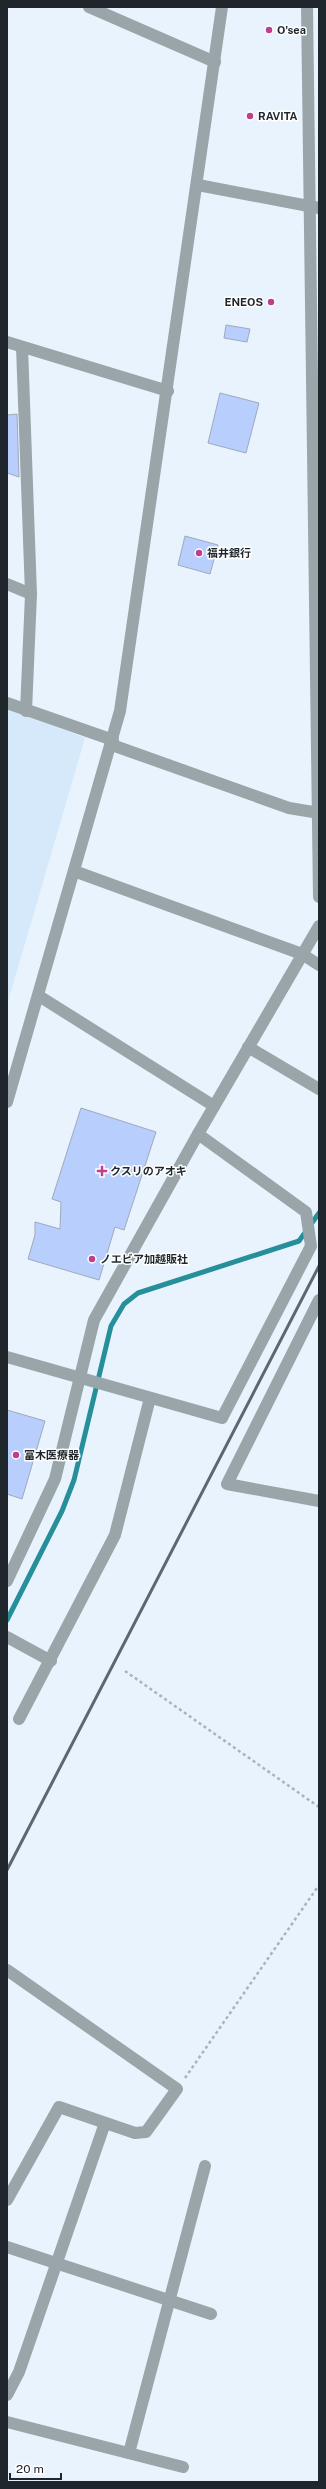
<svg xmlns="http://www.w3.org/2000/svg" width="326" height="2489" viewBox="0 0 326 2489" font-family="'Public Sans','Noto Sans JP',sans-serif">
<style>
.built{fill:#d5e9fa}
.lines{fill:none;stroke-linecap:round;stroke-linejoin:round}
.stream{stroke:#278f9b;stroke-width:5}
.building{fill:#b8cefc;stroke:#9fa9bc}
.path{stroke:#a9b3bb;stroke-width:2.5;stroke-dasharray:3 3;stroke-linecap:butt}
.minor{stroke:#9aa5a9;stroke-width:12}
.rail{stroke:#5f676e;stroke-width:3}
.poi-dot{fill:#bd408f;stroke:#fff;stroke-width:1.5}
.labels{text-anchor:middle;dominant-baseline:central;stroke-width:3;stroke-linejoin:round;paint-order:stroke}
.poi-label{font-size:11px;font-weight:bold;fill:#1f262c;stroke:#fff;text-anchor:start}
</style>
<rect width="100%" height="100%" fill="#e8f3fd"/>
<!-- built -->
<polygon class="built" points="7,708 85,738 7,1005"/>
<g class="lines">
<!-- stream -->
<polyline class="stream" points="7,1620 62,1511 74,1480 111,1326 124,1304 138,1293 299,1241 319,1213"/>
</g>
<!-- building -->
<g class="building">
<polygon points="226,325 250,329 247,342 224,338"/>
<polygon points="220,393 259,403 246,453 208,443"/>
<polygon points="17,414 19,477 7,473 7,415"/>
<polygon points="185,536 218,545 210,574 178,565"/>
<polygon points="81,1108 156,1132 124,1230 115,1227 99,1280 28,1259 35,1235 35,1222 60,1229 61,1202 52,1199"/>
<polygon points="7,1410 45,1421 22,1499 7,1494"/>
</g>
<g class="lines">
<!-- path -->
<g class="path">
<polyline points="125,1671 319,1807"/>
<polyline points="185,2078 319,1885"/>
</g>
<!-- minor -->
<g class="minor">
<polyline points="89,7 215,62"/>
<polyline points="307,7 319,897"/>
<polyline points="198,185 319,208"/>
<polyline points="7,342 168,391"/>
<polyline points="22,347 31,594 26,711"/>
<polyline points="7,584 31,594"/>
<polyline points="7,703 113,740"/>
<polyline points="112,745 289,808 319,813"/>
<polyline points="74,871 302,954 319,965"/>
<polyline points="39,996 214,1106"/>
<polyline points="248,1047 319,1089"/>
<polyline points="7,1102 120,711 222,7"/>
<polyline points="319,1300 227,1484 319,1501"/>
<polyline points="7,1357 222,1418 311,1246 306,1212 198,1134"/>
<polyline points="7,1581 55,1479 94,1320 198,1134 319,926"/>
<polyline points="7,1637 51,1661"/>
<polyline points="19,1719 115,1535 150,1398"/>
<polyline points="7,1970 177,2089 146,2132 135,2133 59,2107 7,2200"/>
<polyline points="7,2247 211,2314"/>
<polyline points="7,2395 19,2372 105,2123"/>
<polyline points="7,2422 183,2467"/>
<polyline points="129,2453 205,2166"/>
</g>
<!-- rail -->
<polyline class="rail" points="7,1870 319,1266"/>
</g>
<!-- markers -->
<g class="poi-dot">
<circle cx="269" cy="30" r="4"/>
<circle cx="250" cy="116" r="4"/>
<circle cx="271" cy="302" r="4"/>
<circle cx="199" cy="553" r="4"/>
<path d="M100 1165h4v4h4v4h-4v4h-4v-4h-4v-4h4z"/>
<circle cx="92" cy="1259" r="4"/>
<circle cx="16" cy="1455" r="4"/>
</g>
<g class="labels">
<!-- poi labels -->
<g class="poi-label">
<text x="277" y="30">O'sea</text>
<text x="258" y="116">RAVITA</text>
<text x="263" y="302" text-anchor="end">ENEOS</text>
<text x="207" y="553">福井銀行</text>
<text x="110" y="1171">クスリのアオキ</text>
<text x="100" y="1259">ノエビア加越販社</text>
<text x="24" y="1455">冨木医療器</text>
</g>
</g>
<!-- border -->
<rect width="326" height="2489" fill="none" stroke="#1f262c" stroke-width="16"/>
<!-- scale -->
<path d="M10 2473v6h51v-6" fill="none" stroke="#1f262c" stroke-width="2"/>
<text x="16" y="2473" font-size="12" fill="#1f262c" stroke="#ffffff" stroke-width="3" paint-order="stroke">20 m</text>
</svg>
